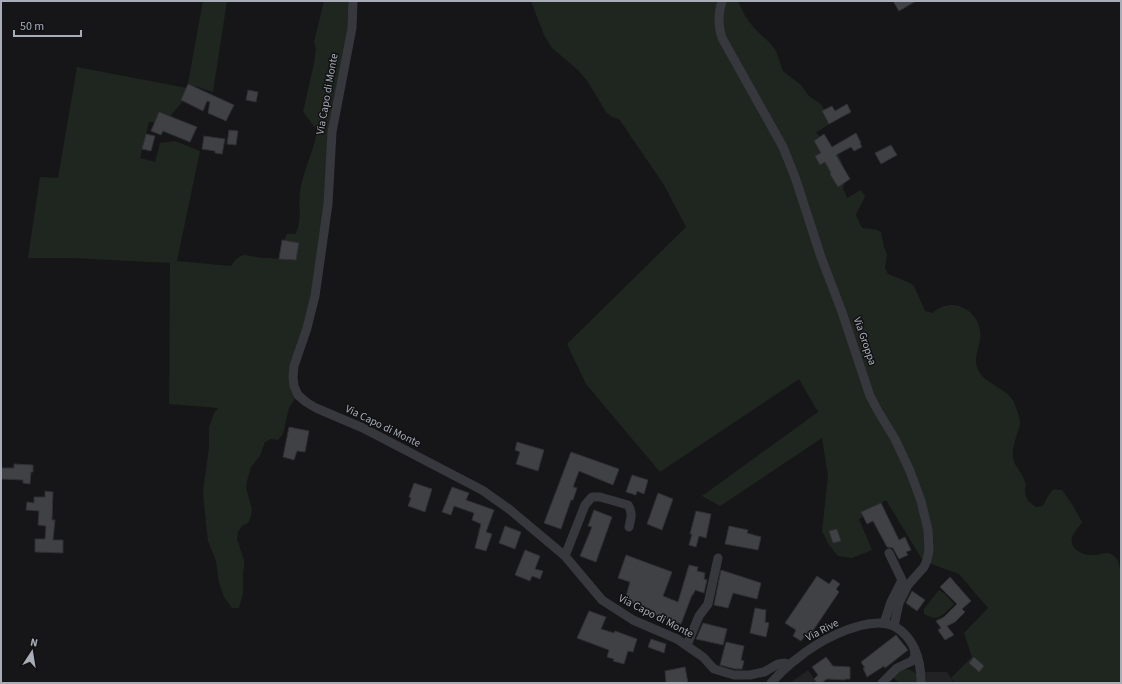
<svg xmlns="http://www.w3.org/2000/svg" width="1122" height="684" viewBox="0 0 1122 684" font-family="'Source Sans 3',sans-serif">
<style>
.built{fill:#222225}
.green{fill:#1e261f}
.building{fill:#404145;stroke:#303034}
.lines{fill:none;stroke-linecap:round;stroke-linejoin:round}
.minor{stroke:#37383d;stroke-width:9}
.labels{text-anchor:middle;dominant-baseline:central;stroke-width:3;stroke-linejoin:round;paint-order:stroke}
.street-label{font-size:11px;fill:#a8adb8;stroke:#111113}
</style>
<rect width="100%" height="100%" fill="#161618"/>
<!-- built -->
<g class="built">
<polygon points="808,670 817,683 790,683"/>
<polygon points="925,672 947,672 954,683 925,683"/>
</g>
<!-- green -->
<g class="green">
<path d="M 203,1 L 227,1 L 213,92 L 195,86 L 165,123 L 149,122 L 140,158 L 155,162 L 160,143 L 175,141 L 200,151 L 177,261 L 231,266 C 241,250 247,256 262,258 C 267,258 273,258 278,259 L 284,240 L 287,234 L 295,234 C 303,220 298,206 300,191 C 303,172 312,155 316,136 L 316,129 L 303,112 L 314,63 L 316,49 L 314,42 L 324,1 L 353,1 L 317,278 L 296,360 L 296,397 L 289,408 L 283,434 L 278,440 L 271,439 L 265,442 L 260,456 L 251,467 L 247,481 L 246,488 L 252,509 L 251,516 L 248,523 L 242,526 L 238,532 L 237,539 L 244,560 L 244,566 L 243,573 L 243,594 L 239,608 L 232,608 L 224,597 L 219,583 L 216,561 L 208,541 L 204,505 L 203,491 L 209,448 L 209,427 L 214,413 L 218,408 L 169,404 L 170,263 L 73,258 L 28,258 L 40,177 L 58,178 L 77,67 L 187,88 Z"/>
<path d="M 531,1 L 738,1 L 745,16 L 754,28 L 771,44 L 776,51 L 783,71 L 801,85 L 809,96 L 821,104 L 832,122 L 816,133 L 838,153 L 846,175 L 843,188 L 847,198 L 861,190 L 865,196 C 863,203 858,208 856,215 L 862,228 C 869,229 875,228 881,232 L 884,247 L 887,254 L 885,268 L 888,274 L 908,282 L 914,286 L 925,311 L 933,313 C 950,296 977,308 980,331 C 982,343 973,356 977,367 C 982,383 1003,386 1012,399 C 1015,402 1015,407 1017,410 C 1018,414 1020,418 1020,422 C 1021,425 1018,430 1017,434 C 1015,441 1012,450 1013,458 C 1015,468 1023,473 1025,482 C 1026,485 1025,487 1025,491 C 1025,499 1030,503 1036,507 L 1043,506 C 1047,499 1048,494 1054,489 L 1062,490 L 1072,504 L 1082,522 C 1079,528 1073,532 1072,538 C 1069,549 1084,556 1093,555 C 1101,555 1108,550 1114,556 C 1121,562 1119,570 1121,577 L 1121,683 L 955,683 L 951,678 L 972,657 L 964,633 L 988,608 L 959,574 L 923,561 L 886,500 L 859,519 L 872,550 L 852,558 L 838,556 L 829,545 L 822,531 L 828,476 L 822,438 L 720,506 L 702,496 L 818,412 L 799,379 L 660,472 L 586,384 L 567,344 L 686,227 L 664,185 L 619,119 L 612,117 L 606,112 L 588,82 L 579,71 L 552,48 L 544,35 Z"/>
<path d="M 939,590 L 945,594 L 954,604 C 943,614 939,623 924,614 L 924,609 Z"/>
<polygon points="906,669 911,670 918,675 919,683 899,683 892,676 900,670"/>
</g>
<!-- building -->
<g class="building">
<polygon points="893,1 916,1 899,11"/>
<polygon points="188,84 234,105 226,121 208,113 210,102 207,101 203,111 181,100"/>
<polygon points="248,90 258,92 256,102 246,100"/>
<polygon points="847,104 851,112 829,124 822,111 832,106 835,111"/>
<polygon points="159,112 197,127 190,142 163,131 161,135 151,131"/>
<polygon points="229,130 238,131 236,145 227,144"/>
<polygon points="856,133 861,143 860,143 862,147 854,151 851,147 836,155 850,179 838,187 830,174 831,173 825,162 820,165 815,156 821,153 814,141 824,134 832,147"/>
<polygon points="146,134 155,136 151,151 142,149"/>
<polygon points="204,136 225,139 222,154 215,153 215,151 202,149"/>
<polygon points="891,145 897,155 881,164 875,153"/>
<polygon points="282,240 299,243 296,260 279,259"/>
<polygon points="289,427 309,431 305,452 297,451 294,460 283,457"/>
<polygon points="517,442 544,450 538,471 516,464 520,452 515,450"/>
<polygon points="571,452 619,469 613,485 579,471 573,487 577,488 573,500 571,500 561,529 544,523"/>
<polygon points="14,464 33,465 33,472 31,472 30,484 23,483 23,480 1,479 1,468 14,468"/>
<polygon points="632,475 648,480 644,494 637,491 636,495 626,492"/>
<polygon points="414,483 432,489 425,512 408,506 411,498 409,497"/>
<polygon points="452,487 469,493 466,500 494,510 486,532 492,534 486,551 475,548 481,524 472,520 474,513 454,506 451,515 442,512"/>
<polygon points="45,491 53,492 52,520 55,520 53,540 63,540 63,553 35,552 35,539 45,539 46,526 38,525 39,511 26,510 27,502 34,503 34,497 45,497"/>
<polygon points="658,493 673,499 662,530 647,524"/>
<polygon points="881,503 899,540 905,537 911,550 906,552 908,555 899,559 893,548 887,547 873,521 867,524 861,512"/>
<polygon points="594,510 612,517 596,562 580,556 592,527 588,526"/>
<polygon points="696,511 711,514 706,538 699,536 696,547 689,545 692,534 690,534"/>
<polygon points="505,526 521,532 515,549 499,543"/>
<polygon points="729,526 748,530 747,533 761,537 758,550 725,544"/>
<polygon points="837,529 841,541 833,543 829,531"/>
<polygon points="525,550 540,556 535,569 543,571 540,579 532,576 530,581 515,575"/>
<polygon points="626,555 672,572 663,596 678,602 689,565 698,567 697,571 705,573 704,579 707,580 704,593 695,590 693,595 692,595 681,624 653,614 654,611 625,600 630,582 618,578"/>
<polygon points="721,570 761,583 757,599 733,593 728,608 714,605"/>
<polygon points="817,576 829,584 833,579 840,584 836,589 839,592 808,638 805,636 801,641 793,636 796,630 785,623"/>
<polygon points="950,577 971,601 962,609 965,612 955,622 947,626 954,635 945,640 938,630 941,628 936,621 944,617 957,604 940,587"/>
<polygon points="912,591 925,600 917,611 906,603"/>
<polygon points="755,608 766,610 765,622 769,623 766,637 750,633"/>
<polygon points="589,611 606,617 601,629 614,633 615,631 637,639 633,652 628,651 624,664 613,661 614,659 607,657 609,650 577,638"/>
<polygon points="703,623 727,629 723,645 696,639"/>
<polygon points="896,635 908,650 885,668 884,666 867,677 863,668 865,668 861,662"/>
<polygon points="651,639 666,644 664,653 648,647"/>
<polygon points="726,642 744,646 741,660 744,661 742,669 735,669 720,665"/>
<polygon points="826,657 833,666 850,667 850,679 845,679 845,680 827,679 821,683 817,683 814,679 818,675 812,667"/>
<polygon points="974,657 984,666 979,672 969,663"/>
<polygon points="685,667 688,683 666,683 665,671"/>
</g>
<g class="lines">
<!-- minor -->
<g class="minor">
<polyline points="353,1 352,28 332,132 328,204 315,296 307,328 294,366 293,377 294,386 298,395 306,402 316,408 363,428 482,490 509,509 565,556 602,600 633,620 677,639 703,657 714,669 734,675 750,675 764,672 778,664 785,663 789,665"/>
<path d="M 722,1 C 718,15 718,25 722,38 L 783,147 L 795,177 L 821,257 L 842,312 L 870,396 L 878,411 L 895,439 L 910,471 L 921,501 L 928,530 L 929,550 L 927,560 L 924,567 L 908,585 L 899,603 L 894,626 C 915,638 921,660 921,683"/>
<path d="M 565,556 L 585,505 L 592,497 L 600,497 L 628,505 C 633,513 631,518 629,527"/>
<polyline points="884,623 891,602 902,580 889,553"/>
<polyline points="687,645 699,616 708,604 718,558"/>
<path d="M 771,683 C 779,674 788,665 798,658 C 817,642 853,623 879,623 C 884,623 889,624 894,626"/>
<polyline points="882,683 897,668 912,661 915,656 914,648"/>
</g>
</g>
<g class="labels">
<!-- street labels -->
<g class="street-label">
<text transform="translate(327 94) rotate(-80)">Via Capo di Monte</text>
<text transform="translate(865 341) rotate(71)">Via Groppa</text>
<text transform="translate(383 426) rotate(26)">Via Capo di Monte</text>
<text transform="translate(656 616) rotate(27)">Via Capo di Monte</text>
<text transform="translate(822 630) rotate(-27)">Via Rive</text>
</g>
</g>
<!-- border -->
<rect width="1122" height="684" fill="none" stroke="#a8adb8" stroke-width="4"/>
<!-- north arrow -->
<g transform="translate(32 652) rotate(12)" stroke="#111113" stroke-width="3" paint-order="stroke">
<path d="M0-3L7 15L0 10L-7 15Z" fill="#a8adb8"/>
<text y="-6" font-size="11" font-weight="bold" text-anchor="middle" fill="#a8adb8">N</text>
</g>
<!-- scale -->
<path d="M14 30v6h67v-6" fill="none" stroke="#a8adb8" stroke-width="2"/>
<text x="20" y="30" font-size="12" fill="#a8adb8" stroke="#111113" stroke-width="3" paint-order="stroke">50 m</text>
</svg>
